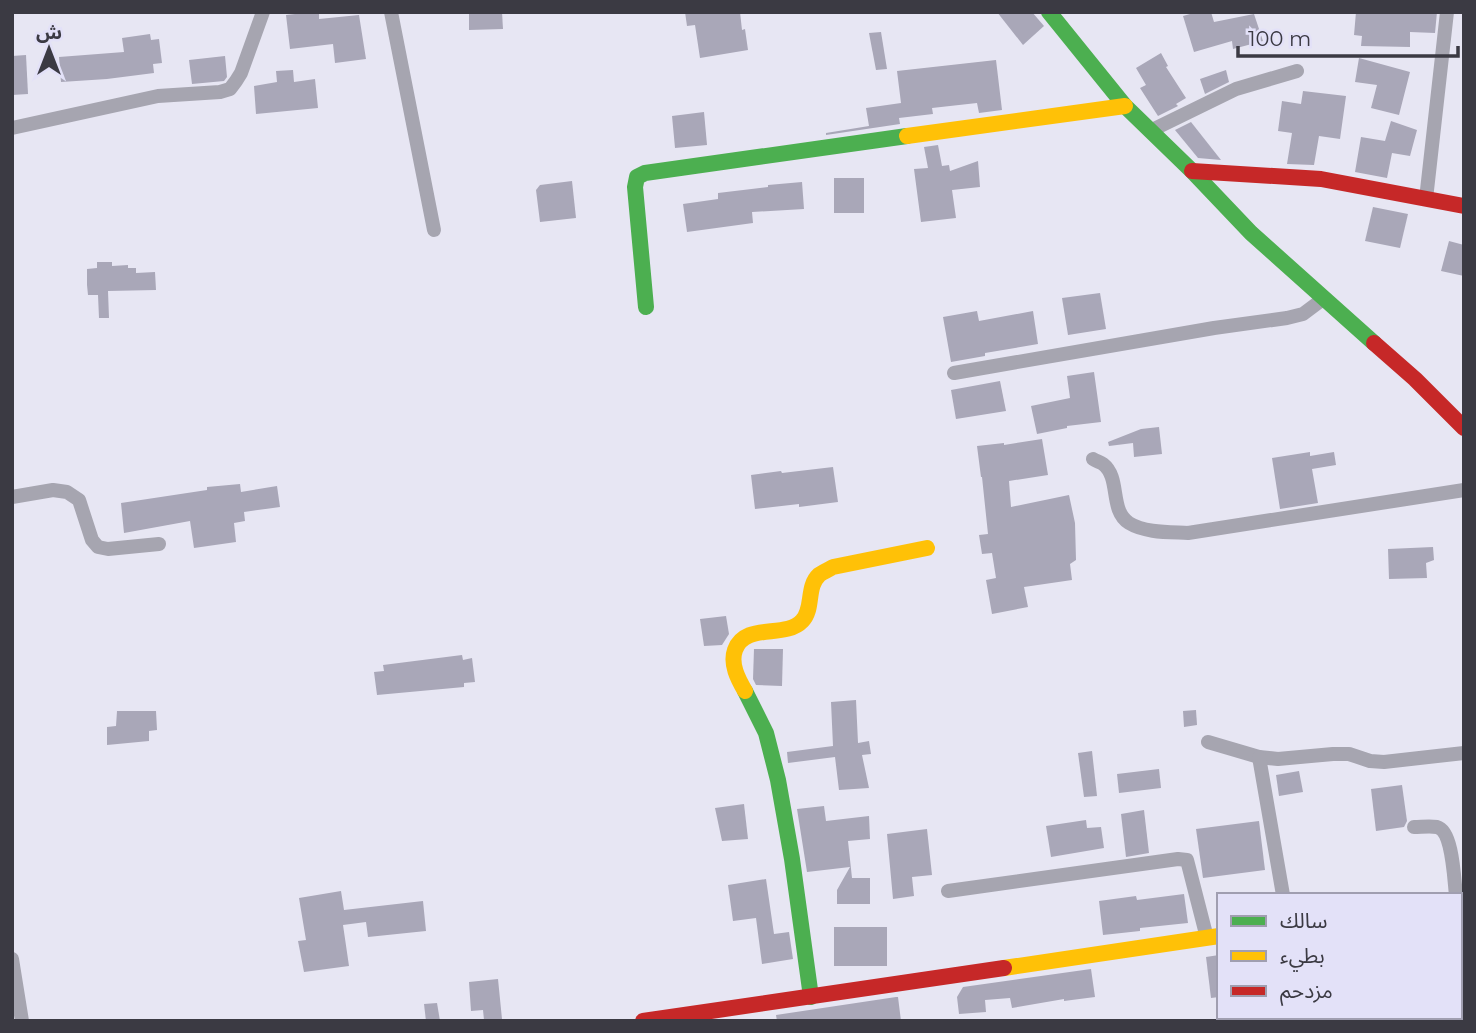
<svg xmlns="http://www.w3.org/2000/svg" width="1476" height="1033" viewBox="0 0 1476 1033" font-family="Montserrat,'Noto Sans Arabic',sans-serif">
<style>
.building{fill:#a9a7b8}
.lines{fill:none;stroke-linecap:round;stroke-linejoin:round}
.street{stroke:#a6a5b0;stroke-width:14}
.fast{stroke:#4caf50;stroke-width:16}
.slow{stroke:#ffc107;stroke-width:16}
.jam{stroke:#c62828;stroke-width:16}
</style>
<rect width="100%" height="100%" fill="#e7e6f3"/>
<!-- building -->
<g class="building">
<polygon points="313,12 319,12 319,19 359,15 366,59 335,63 333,44 290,49 286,15"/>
<polygon points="469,12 502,12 503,29 469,30"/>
<polygon points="685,12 740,12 742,30 745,29 748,50 700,58 695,25 687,26"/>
<polygon points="997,12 1032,12 1044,26 1023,45"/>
<polygon points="1197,12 1211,12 1214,22 1254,14 1263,41 1233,49 1232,41 1194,52 1183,16"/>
<polygon points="1356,12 1437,12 1435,33 1410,32 1410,47 1361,46 1362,36 1354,35"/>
<polygon points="881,32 887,69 876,70 869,33"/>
<polygon points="150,34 151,40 159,39 162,63 153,64 154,73 107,79 61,82 59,57 124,52 122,38"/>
<polygon points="1161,53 1168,66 1166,67 1186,98 1176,104 1178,106 1158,116 1140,88 1146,85 1136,68"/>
<polygon points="26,55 28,94 12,95 12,56"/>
<polygon points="225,56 227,77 224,81 192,84 189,60"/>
<polygon points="1359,58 1410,72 1399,115 1371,108 1377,85 1355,82"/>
<polygon points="996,60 1002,110 979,113 977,103 932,108 933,114 899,118 900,124 826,135 826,133 869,126 866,108 901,103 897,71"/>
<polygon points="293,70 294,82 315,79 318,108 256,114 254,86 277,82 276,71"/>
<polygon points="1226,70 1229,82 1205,94 1200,79"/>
<polygon points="1303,91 1346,96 1340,139 1319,136 1314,165 1287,164 1292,133 1278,131 1282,101 1301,104"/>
<polygon points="704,112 707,145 675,148 672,116"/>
<polygon points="1391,121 1417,130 1410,156 1392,153 1387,178 1355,172 1361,137 1385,141"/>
<polygon points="1191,122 1221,160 1198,158 1175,130"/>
<polygon points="938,145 942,166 949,165 950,171 978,161 980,187 952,190 956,218 921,222 914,169 928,168 924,147"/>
<rect x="834" y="178" width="30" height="35"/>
<polygon points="572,181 576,218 540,222 536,190 540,185"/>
<polygon points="802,182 804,209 752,212 753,223 687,232 683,204 718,199 718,193 768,187 768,185"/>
<polygon points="1373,207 1408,214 1400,248 1365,241"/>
<polygon points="1449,241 1464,245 1464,276 1441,271"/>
<polygon points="97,262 112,262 112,266 128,265 128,268 136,268 136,273 155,272 156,290 108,291 109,318 99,318 98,295 88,295 87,285 87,269 97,268"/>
<polygon points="1100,293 1106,329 1068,335 1062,298"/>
<polygon points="977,311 979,321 1033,311 1038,344 985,353 985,356 951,362 943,317"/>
<polygon points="1094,372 1101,422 1067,426 1067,428 1037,434 1031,406 1070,398 1067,376"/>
<polygon points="1000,381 1006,411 956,419 951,390"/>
<polygon points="1159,427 1162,454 1134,457 1133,443 1109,446 1108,442 1141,429"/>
<polygon points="1042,439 1048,475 1009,481 1011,507 1069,495 1075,523 1076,560 1070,564 1072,580 1024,587 1028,607 992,614 986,580 996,578 992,553 982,554 979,535 988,534 982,477 981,477 977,446 1004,443 1004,445"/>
<polygon points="1310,452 1310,456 1334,452 1336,465 1312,469 1318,503 1280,509 1272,458"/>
<polygon points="833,467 838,502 799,507 799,504 755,509 751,475 781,471 782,473"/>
<polygon points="240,484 241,492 277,486 280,507 244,512 245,521 234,523 236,542 194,548 190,521 124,533 121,503 207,490 207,487"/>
<polygon points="1433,547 1434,560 1426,563 1427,578 1389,579 1388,549"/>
<polygon points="726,616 729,634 722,645 704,646 700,619"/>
<polygon points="754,649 783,649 782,686 756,685 753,679"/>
<polygon points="462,655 463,660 472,658 475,682 464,683 464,687 377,695 374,672 384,671 383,665"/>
<polygon points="856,700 858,743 869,741 871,754 862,755 869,788 839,790 835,757 788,763 787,752 833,746 831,702"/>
<polygon points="1196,710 1197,725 1184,727 1183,711"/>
<polygon points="117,711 156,711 157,730 149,731 149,741 107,745 107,727 116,726"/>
<polygon points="1092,751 1097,796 1084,797 1078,753"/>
<polygon points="1159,769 1161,788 1119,793 1117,774"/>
<polygon points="1299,771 1303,792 1279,796 1276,775"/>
<polygon points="1402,785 1407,821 1404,827 1376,831 1371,789"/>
<polygon points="744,804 748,839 722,841 715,808"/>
<polygon points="824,806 826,821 869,816 870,839 848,841 852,878 870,878 870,904 837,904 837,890 850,867 807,872 797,809"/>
<polygon points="1144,810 1149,853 1126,857 1121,814"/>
<polygon points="1086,820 1087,828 1101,827 1104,848 1051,857 1046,826"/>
<polygon points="1259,821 1265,870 1203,878 1196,829"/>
<polygon points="927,829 932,875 912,877 914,896 893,899 887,834"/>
<polygon points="766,879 774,934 789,932 793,959 762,964 756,918 733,921 728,885"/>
<polygon points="341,891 344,910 423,901 426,931 368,937 366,922 343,925 349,966 304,972 298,941 306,940 299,898"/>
<polygon points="1184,894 1188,923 1140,928 1140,931 1103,935 1099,901 1136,896 1137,900"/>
<rect x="834" y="927" width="53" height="39"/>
<polygon points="1219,955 1219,997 1211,998 1206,957"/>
<polygon points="1091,969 1095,997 1064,1001 1064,999 1012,1008 1010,998 985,1000 986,1012 959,1014 957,997 963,987"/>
<polygon points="498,979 502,1019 484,1020 483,1010 471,1011 469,982"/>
<polygon points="896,997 898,997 901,1021 857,1021 857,1019 843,1021 777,1021 776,1015"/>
<polygon points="437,1003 440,1021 426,1021 424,1004"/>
</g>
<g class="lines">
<!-- street -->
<g class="street">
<polyline points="391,12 434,230"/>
<polyline points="12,128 158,96 220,92 230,89 236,81 241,73 263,12"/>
<polyline points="1150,131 1236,89 1297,71"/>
<polyline points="1426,199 1447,12"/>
<polyline points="954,373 1214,328 1287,318 1303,314 1323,299"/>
<path d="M 1093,459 C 1096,461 1100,462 1103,464 C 1121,478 1109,510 1129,523 C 1145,533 1170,532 1188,533 L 1464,490"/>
<polyline points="12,497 53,490 67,492 79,500 92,540 98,547 108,549 159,544"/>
<polyline points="1208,742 1259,757 1278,759 1333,754 1349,754 1370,761 1384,762 1464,753"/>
<polyline points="1259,757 1283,895"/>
<path d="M 1414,827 C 1421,827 1430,826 1437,827 C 1453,831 1454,880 1456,895"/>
<polyline points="948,891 1178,859 1187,860 1207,938"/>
<polyline points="12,959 22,1021"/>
<polyline points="1440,1017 1441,1021"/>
</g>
<!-- fast -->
<g class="fast">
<polyline points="1049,12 1125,106 1192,171 1251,233 1374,343"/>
<polyline points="646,307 635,187 637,177 645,173 907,136"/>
<polyline points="745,691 766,733 778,780 792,859 811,997"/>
</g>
<!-- slow -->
<g class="slow">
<polyline points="907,136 1125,106"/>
<path d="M 745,691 C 738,679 730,664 735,650 C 745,622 785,639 802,621 C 814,609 806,587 819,575 C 823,572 828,570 833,567 L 927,548"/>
<polyline points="1004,968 1219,936"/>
</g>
<!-- jam -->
<g class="jam">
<polyline points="1192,171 1321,179 1464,206"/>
<polyline points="1374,343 1415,379 1464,428"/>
<polyline points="643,1021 1004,968"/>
</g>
</g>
<!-- border -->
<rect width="1476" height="1033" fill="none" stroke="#3b3a43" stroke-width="28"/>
<!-- legend -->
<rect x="1217" y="893" width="245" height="126" fill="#e3e1f8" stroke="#a09eb0" stroke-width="2"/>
<rect x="1231" y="916" width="35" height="10" fill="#4caf50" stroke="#a09eb0" stroke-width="2"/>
<text x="1280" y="928" font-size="21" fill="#3b3a43">سالك</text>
<rect x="1231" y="951" width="35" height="10" fill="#ffc107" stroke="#a09eb0" stroke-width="2"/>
<text x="1280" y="963" font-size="21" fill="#3b3a43">بطيء</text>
<rect x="1231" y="986" width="35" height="10" fill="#c62828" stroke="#a09eb0" stroke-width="2"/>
<text x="1280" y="998" font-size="21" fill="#3b3a43">مزدحم</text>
<!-- north arrow -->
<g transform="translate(49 49)" stroke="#e3e1f8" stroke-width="5" paint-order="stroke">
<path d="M0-5L12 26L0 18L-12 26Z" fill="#3b3a43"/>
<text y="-10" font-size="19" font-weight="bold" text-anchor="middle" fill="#3b3a43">ش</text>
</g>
<!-- scale -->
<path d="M1238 46v10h220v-10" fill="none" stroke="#3b3a43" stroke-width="3.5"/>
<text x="1248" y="46" font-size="21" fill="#3b3a43" stroke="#e3e1f8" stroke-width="5" paint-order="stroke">100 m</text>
</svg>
